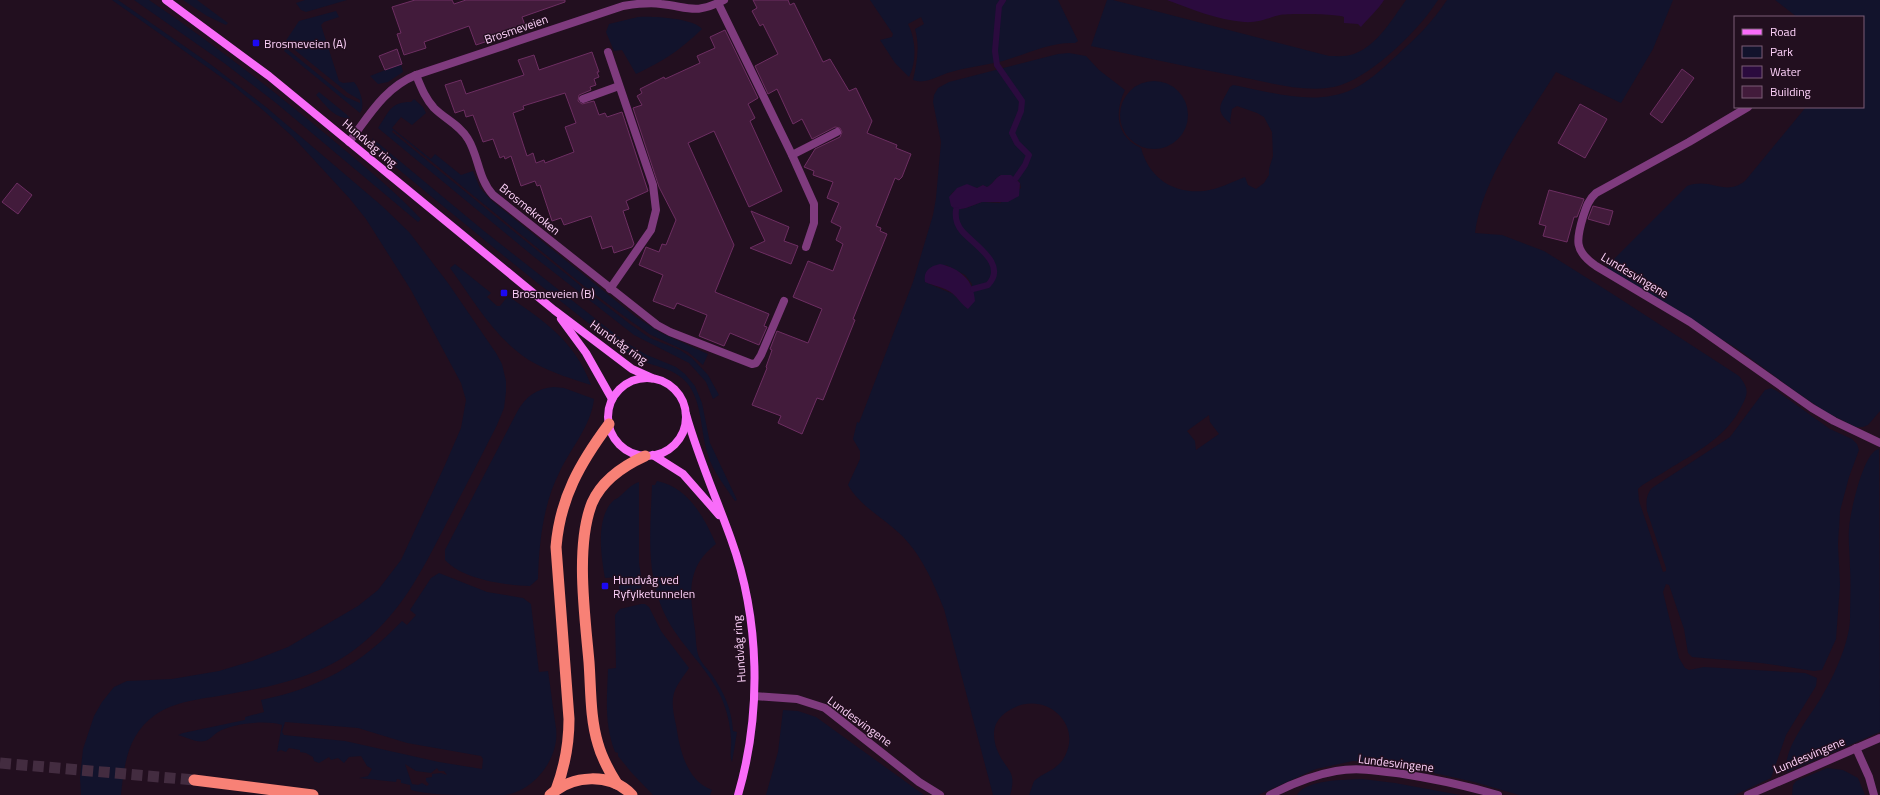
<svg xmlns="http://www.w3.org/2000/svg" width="1880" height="795" viewBox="0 0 1880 795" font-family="'Titillium Web',sans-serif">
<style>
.green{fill:#12132c;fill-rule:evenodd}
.water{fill:#2b0b3e}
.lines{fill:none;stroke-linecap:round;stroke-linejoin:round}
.stream{stroke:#2b0b3e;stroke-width:6}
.building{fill:#421b3b;stroke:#6d2e62;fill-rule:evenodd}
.trunk-tunnel{stroke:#432c40;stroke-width:11;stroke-dasharray:11 5.5;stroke-linecap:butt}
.service{stroke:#7f3b7e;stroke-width:8}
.minor{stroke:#7f3b7e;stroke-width:8}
.secondary{stroke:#f96cf9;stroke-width:8}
.trunk{stroke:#f88176;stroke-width:11}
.poi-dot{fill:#1c09f1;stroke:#220f1f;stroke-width:1.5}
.labels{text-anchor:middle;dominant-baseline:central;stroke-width:3;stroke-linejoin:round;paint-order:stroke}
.street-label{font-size:12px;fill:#fdd1f9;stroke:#220f1f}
.poi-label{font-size:12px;fill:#fdd1f9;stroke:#220f1f;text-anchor:start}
</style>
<rect width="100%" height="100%" fill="#220f1f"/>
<!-- green -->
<g class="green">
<path d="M 112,0 L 118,0 L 210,64 L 266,107 L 382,206 L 409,232 L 448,283 L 496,353 L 502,364 L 506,381 L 506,392 L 504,408 L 497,425 C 481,457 464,489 447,522 C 422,571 400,616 354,650 C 316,678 271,687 224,695 C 202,699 175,701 155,715 C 128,734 124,764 121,795 L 81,795 L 80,778 L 83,749 L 94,716 L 102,702 L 114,687 L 127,681 L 172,679 L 219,671 L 252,661 L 288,647 L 358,606 L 378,590 L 401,560 L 445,465 L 461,428 L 466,400 L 461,383 L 411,290 L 366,219 L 350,199 L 293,137 L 264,111 L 231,84 Z"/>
<path d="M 134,0 L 149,0 C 211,42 270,88 328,136 C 360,163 392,188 421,219 L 418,222 L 276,103 L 224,63 Z"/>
<polygon points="183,0 197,0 228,23 226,25 207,16"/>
<polygon points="305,0 347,0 306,12 301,10 296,3"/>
<path d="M 870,0 L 1058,0 L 1078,41 L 1075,43 C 1049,42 1027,54 1003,61 C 986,65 968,67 951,72 C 939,75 926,85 913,80 C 917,63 920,46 915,29 L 924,24 L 921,17 L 908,24 C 916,40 917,61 909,77 L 895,63 L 880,40 L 892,37 L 893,34 Z"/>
<path d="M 1107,0 L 1113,0 L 1329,56 C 1337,56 1346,57 1354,54 C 1378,45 1392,19 1406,0 L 1438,0 C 1420,29 1374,74 1341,85 C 1311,95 1267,82 1236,76 C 1188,67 1139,56 1091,46 Z"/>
<path d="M 1447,0 L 1673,0 L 1653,49 L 1621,103 L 1556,72 C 1526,121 1483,176 1475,233 L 1502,235 L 1544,251 L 1611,293 L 1739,376 C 1750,390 1748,394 1740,409 C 1724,440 1689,456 1661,474 C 1653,479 1644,483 1638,489 L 1639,501 L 1663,572 L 1666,571 L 1666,568 L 1647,511 C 1646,502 1646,495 1652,488 L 1730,437 L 1765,390 L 1771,388 L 1777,391 L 1830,429 L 1852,439 L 1857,444 L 1859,450 L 1849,477 L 1840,511 L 1838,544 L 1840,585 L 1836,639 L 1822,670 L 1814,671 L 1761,663 L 1692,657 L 1688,653 L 1684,629 L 1669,585 L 1666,584 L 1663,592 L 1679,658 L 1685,668 L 1689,670 L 1704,667 L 1805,673 L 1817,678 L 1816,686 L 1786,735 L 1771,778 L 1735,795 L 1519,795 L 1474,782 L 1393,764 L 1353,761 L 1316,769 L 1258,795 L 1029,795 L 1034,781 C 1044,772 1058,770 1065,756 C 1083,722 1042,688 1008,711 C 1003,714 999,718 996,724 C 991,735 996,751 1003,761 C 1006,766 1011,771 1012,777 C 1013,783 1012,789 1010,795 L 993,795 L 944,609 C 933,582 921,553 899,533 C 882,517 860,506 848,485 L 860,459 L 860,451 L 853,439 L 857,422 L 859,423 L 913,282 L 933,215 L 936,198 L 941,142 L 933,102 L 934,95 L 938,88 L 949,82 L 1058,54 L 1069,53 L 1086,56 L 1099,70 L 1125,90 C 1114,112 1116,137 1141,148 C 1149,178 1173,194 1204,191 C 1219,189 1232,182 1245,177 L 1248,185 L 1256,189 L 1264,183 L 1269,175 L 1269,169 L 1273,156 L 1272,132 L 1264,117 L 1257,113 L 1237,106 L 1232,109 L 1230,121 L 1231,124 C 1213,109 1221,105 1230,87 L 1233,85 C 1271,92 1316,107 1353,89 C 1368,82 1381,70 1394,58 C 1414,40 1432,23 1447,0 ZM 1001,175 L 1017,179 L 1020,183 L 1021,188 L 1000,203 L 982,202 L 966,208 L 960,209 L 951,194 C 959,187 967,184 977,188 L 983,185 L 987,187 C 993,184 995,178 1001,175 ZM 946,265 L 965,275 L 972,284 L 968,309 L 953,294 L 925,282 ZM 1209,415 L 1210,422 L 1219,434 L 1196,450 L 1195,441 L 1187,431 Z"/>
<path d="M 1775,0 L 1880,0 L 1880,411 L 1868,425 L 1863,427 L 1856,427 L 1826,412 L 1795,391 L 1739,350 L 1609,269 L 1607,266 L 1687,186 C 1712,177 1724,197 1745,181 L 1806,107 L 1863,107 L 1863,17 L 1797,17 Z"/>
<path d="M 336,11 L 339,17 L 324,22 L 321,25 L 339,81 L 343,83 L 354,82 C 360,89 366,106 360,113 L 284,51 L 286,48 L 346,97 L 360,103 L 360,100 L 348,93 L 285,42 L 299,21 Z"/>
<path d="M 638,17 C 652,16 693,18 702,29 C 679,51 665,60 636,74 L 622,50 L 614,51 L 606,32 L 609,24 Z"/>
<polygon points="401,64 403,72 388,82 378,84 370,76"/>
<circle cx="1154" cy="115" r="34"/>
<path d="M 319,92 L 346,114 L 350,118 C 334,119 326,105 316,95 Z"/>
<path d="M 414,99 L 423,107 L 426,113 L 412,125 L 401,117 L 392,128 L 431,159 L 435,154 L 461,175 L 473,171 L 480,188 L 491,200 L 636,317 L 661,333 L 708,354 L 703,365 L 688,352 L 651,335 L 632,322 L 584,286 L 393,130 L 392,132 L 582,287 L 630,324 L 650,338 L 680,350 L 692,358 L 708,375 L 719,395 L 713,399 L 706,382 L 689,363 L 634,335 L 533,256 L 378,128 C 389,112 390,102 411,102 Z"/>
<path d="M 372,138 L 484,231 L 625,342 L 647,355 L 676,367 L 685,374 L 695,386 L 702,403 L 710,443 L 737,500 L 735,501 C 725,486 713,472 708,455 C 700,431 703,403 687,383 C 675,369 660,368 645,362 C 636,359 628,353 621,348 C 539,286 460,220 381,155 L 374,145 Z"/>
<path d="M 455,264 L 491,293 L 487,297 L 497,306 L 500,306 L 508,296 C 545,322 574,340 591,385 C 572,379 553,373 536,364 C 497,343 475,302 450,268 Z"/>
<path d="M 554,387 L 564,388 L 594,399 C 591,426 571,448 560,471 C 543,504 539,543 538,579 L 530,586 C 505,585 464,580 445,560 L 445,550 L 517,412 C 525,397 537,388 554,387 Z"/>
<path d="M 1879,449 L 1880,732 L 1787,772 C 1782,748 1811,716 1822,696 C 1834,676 1849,643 1850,620 C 1850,602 1851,585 1850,568 C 1850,555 1848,542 1849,528 C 1850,514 1863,451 1879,449 Z"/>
<path d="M 657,481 C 688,487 704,517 716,544 C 685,568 690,595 695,630 C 696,638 696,650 699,657 C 702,664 708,669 712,675 C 724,692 732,710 733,731 L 737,732 L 732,762 C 729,756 732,745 731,738 C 730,724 727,710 721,697 C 710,673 690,654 675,632 C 644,586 650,538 652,485 L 655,485 Z"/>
<path d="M 639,482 L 639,563 L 642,583 L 641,589 L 638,592 L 617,598 L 615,596 L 614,592 L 619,591 L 619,577 L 605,578 C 601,556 595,517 614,500 C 616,499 618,498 619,497 C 626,491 630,485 639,482 Z"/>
<path d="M 439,573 L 487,592 L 523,598 L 531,604 L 539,672 L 548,671 C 551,690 553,710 556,728 C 560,758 534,791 505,795 C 495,795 484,795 474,795 C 453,795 431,795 411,790 L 410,785 L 401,783 L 401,780 L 397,779 L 396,782 L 359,778 L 368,776 L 372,769 L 367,766 L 361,756 L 349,757 L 344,763 L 338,758 L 331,760 L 329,757 L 319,763 L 314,761 L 313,757 L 306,753 L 300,752 L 300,750 L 289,748 L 286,752 L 281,750 L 277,752 L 282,725 C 266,720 233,723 218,732 C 213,735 210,740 205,741 C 196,743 186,737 178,735 L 183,733 L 245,720 L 245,717 L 264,712 L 261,700 C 320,688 361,664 402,621 L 407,625 L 416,615 L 410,610 L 431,578 ZM 285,722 L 358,728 L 407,743 L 481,756 L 483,759 L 482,769 L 439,762 L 345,741 L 284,735 L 282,732 ZM 405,764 L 416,771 L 431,773 L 437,768 L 439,771 L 444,771 L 447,775 L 441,773 L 432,774 L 432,777 L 426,778 L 426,781 L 429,784 L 427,786 L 422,783 L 418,785 L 412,784 Z"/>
<path d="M 641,604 L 645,604 L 649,607 L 661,631 L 689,668 C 684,676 674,687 673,698 C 672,706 674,717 676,725 C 680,750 686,780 712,790 L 710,795 L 653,795 L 631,772 L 618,756 L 618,753 L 615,752 C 604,724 607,698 608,669 L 616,668 L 615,615 L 620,609 Z"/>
<polygon points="783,710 798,711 816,717 924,795 766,795 778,752"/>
<polygon points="1827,768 1843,770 1858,778 1865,795 1792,795 1793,785 1796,781"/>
<path d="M 1362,779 L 1395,783 L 1460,795 L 1297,795 C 1306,779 1345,780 1362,779 Z"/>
</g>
<!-- water -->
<g class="water">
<path d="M 1167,0 L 1384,0 C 1378,10 1368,18 1361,27 L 1358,24 L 1344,23 L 1344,17 C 1340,14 1287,13 1280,15 C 1267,18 1258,23 1244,22 C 1217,20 1192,9 1167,0 Z"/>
<path d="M 1001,175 L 1011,175 L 1020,183 L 1019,196 L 1008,202 L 982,202 L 966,208 L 956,210 L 951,206 L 949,197 L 957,188 L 967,184 L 977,188 L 983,185 L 987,187 C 993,184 995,178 1001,175 Z"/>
<path d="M 940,264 C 959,268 974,280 975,301 L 968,309 C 962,305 958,298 952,293 C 944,287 934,286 925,282 C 923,271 930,266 940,264 Z"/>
</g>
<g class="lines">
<!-- stream -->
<g class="stream">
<polyline points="1003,0 999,6 995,51 997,65 1022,101 1021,111 1012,133 1017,143 1029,155 1025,165 1016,178"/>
<path d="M 956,210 C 955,217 957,225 962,231 C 974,245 1008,264 988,285 L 973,289"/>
</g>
</g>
<!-- building -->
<g class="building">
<polygon points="415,0 452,0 454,4 466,0 565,0 565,2 522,17 526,28 476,45 469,26 424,42 426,48 404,55 397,34 401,33 392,7"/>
<polygon points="753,0 788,0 790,5 794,3 823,62 830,59 849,91 856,88 872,121 867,133 897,145 896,148 911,154 902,177 899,180 895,178 876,226 881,228 880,231 887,234 853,319 855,320 823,400 817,398 802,434 778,423 781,416 752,405 767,368 766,367 772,350 770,349 777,331 808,343 822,309 793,297 808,261 833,271 843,244 836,240 841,227 831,222 839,203 827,198 833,182 813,175 814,171 804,167 815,149 840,137 842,132 840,128 835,127 812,139 802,119 793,124 777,89 768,94 755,66 778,54 763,24 760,26 752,11 757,8"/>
<polygon points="725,30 758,98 748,104 755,118 750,121 782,191 749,207 714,131 688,143 734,245 715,292 769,314 764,326 767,327 759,345 730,333 724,346 699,336 707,315 677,303 674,309 653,301 663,275 639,265 646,247 659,252 662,244 666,245 676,220 659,187 633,108 642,105 637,96 642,93 640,89 664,77 665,79 700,63 697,56 715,48 710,37"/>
<polygon points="397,49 402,64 385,70 379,56"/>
<path d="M 592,52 L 599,72 L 597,72 L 599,77 L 594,79 L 596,85 L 590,87 L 591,90 L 579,95 L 578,101 L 582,104 L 594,101 L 599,115 L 605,113 L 607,117 L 622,112 L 648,191 L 626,201 L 629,209 L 623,211 L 634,244 L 632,247 L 614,253 L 612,246 L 602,249 L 591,216 L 564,225 L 561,218 L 552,221 L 540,185 L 537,186 L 535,181 L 521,186 L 511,156 L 505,159 L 504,156 L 500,158 L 493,139 L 483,142 L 473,115 L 466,117 L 464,110 L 455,113 L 445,85 L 461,80 L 466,94 L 524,75 L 518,60 L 534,55 L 539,70 ZM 565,93 L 576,123 L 565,127 L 574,152 L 545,163 L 544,160 L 536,163 L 533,153 L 527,156 L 513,113 L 524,109 L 523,106 Z"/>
<polygon points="1682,69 1694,78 1662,123 1650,114"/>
<polygon points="1580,104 1607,119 1585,158 1558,143"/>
<polygon points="17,183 32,195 18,214 2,202"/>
<polygon points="1549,190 1584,199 1577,217 1574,217 1567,242 1543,236 1546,226 1539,224"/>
<polygon points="1593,206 1613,211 1609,225 1588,219"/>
<polygon points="751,211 789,227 784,241 798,246 791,264 750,248 765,241"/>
</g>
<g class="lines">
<!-- trunk-tunnel -->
<polyline class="trunk-tunnel" points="0,763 194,780"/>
<!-- service -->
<g class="service">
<polyline points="583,99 619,86"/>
<path d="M 1748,107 L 1689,142 L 1596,193 C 1588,200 1586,208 1583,217 C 1576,240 1574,251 1596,266 L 1690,322 L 1812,408 L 1834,421 L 1880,443"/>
<polyline points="792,155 837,132"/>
</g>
<!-- minor -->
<g class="minor">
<polyline points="718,3 792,155 814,204 814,223 806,247"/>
<polyline points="608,52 653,185 656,210 651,230 610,289"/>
<path d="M 416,75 C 421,87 425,98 434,108 C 445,119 460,125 468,139 C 479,157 478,179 493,195 L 657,325 L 670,332 L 752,364 L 756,363 L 761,355 L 784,301"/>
<path d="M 349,142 C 369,116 384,88 416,75 L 623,6 C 636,4 648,2 661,4 C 689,7 695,15 724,0"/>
<polyline points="754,696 797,699 825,708 919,782 940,795"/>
<polyline points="1856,748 1869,777 1874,795"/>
<path d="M 1270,795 C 1291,784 1313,775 1336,771 C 1358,767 1381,771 1403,774 C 1435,779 1467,786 1498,795"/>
<polyline points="1748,795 1880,738"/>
</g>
<!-- secondary -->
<g class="secondary">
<polyline points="166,0 269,76 554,310 632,369 652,378"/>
<polyline points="561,319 586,353 612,399"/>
<circle cx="647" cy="417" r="39"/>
<path d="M 686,414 C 698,457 716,497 731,539 C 760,619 762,713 738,795"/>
<polyline points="653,455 683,474 719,515"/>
</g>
<!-- trunk -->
<g class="trunk">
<polyline points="194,780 313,795"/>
<path d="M 617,784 C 609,771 602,759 598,744 C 590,718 591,689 589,662 C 585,616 575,546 592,503 C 602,480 623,466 645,456"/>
<path d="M 556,790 C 565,766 569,744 569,719 L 556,547 C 560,498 580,463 609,424"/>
<path d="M 550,795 C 572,775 610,772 632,795"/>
</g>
</g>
<!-- markers -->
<g class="poi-dot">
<rect x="252" y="39" width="8" height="8" rx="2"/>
<rect x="500" y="289" width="8" height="8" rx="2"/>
<rect x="601" y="582" width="8" height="8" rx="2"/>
</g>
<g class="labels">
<!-- street labels -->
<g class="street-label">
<text transform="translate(516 29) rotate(-19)">Brosmeveien</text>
<text transform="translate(370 143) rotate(40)">Hundvåg ring</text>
<text transform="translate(530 209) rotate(39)">Brosmekroken</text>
<text transform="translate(1635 275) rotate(31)">Lundesvingene</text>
<text transform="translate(619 342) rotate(35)">Hundvåg ring</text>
<text transform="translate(739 649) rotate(-94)">Hundvåg ring</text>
<text transform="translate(860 721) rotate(36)">Lundesvingene</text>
<text transform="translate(1809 755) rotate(-23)">Lundesvingene</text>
<text transform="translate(1396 763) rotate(7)">Lundesvingene</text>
</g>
<!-- poi labels -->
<g class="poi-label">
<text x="264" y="43">Brosmeveien (A)</text>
<text x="512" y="293">Brosmeveien (B)</text>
<text x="613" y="579">Hundvåg ved<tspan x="613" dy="14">Ryfylketunnelen</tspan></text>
</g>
</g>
<!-- legend -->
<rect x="1734" y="16" width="130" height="92" fill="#220f1f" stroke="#7a5d76"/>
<rect x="1742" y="29" width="20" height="6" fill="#f96cf9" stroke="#7a5d76"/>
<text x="1770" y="36" font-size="12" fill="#fdd1f9">Road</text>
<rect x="1742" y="46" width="20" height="12" fill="#12132c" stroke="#7a5d76"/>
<text x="1770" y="56" font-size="12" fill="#fdd1f9">Park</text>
<rect x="1742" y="66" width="20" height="12" fill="#2b0b3e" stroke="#7a5d76"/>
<text x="1770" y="76" font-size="12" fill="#fdd1f9">Water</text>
<rect x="1742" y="86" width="20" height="12" fill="#421b3b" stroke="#7a5d76"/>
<text x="1770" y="96" font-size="12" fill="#fdd1f9">Building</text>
</svg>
